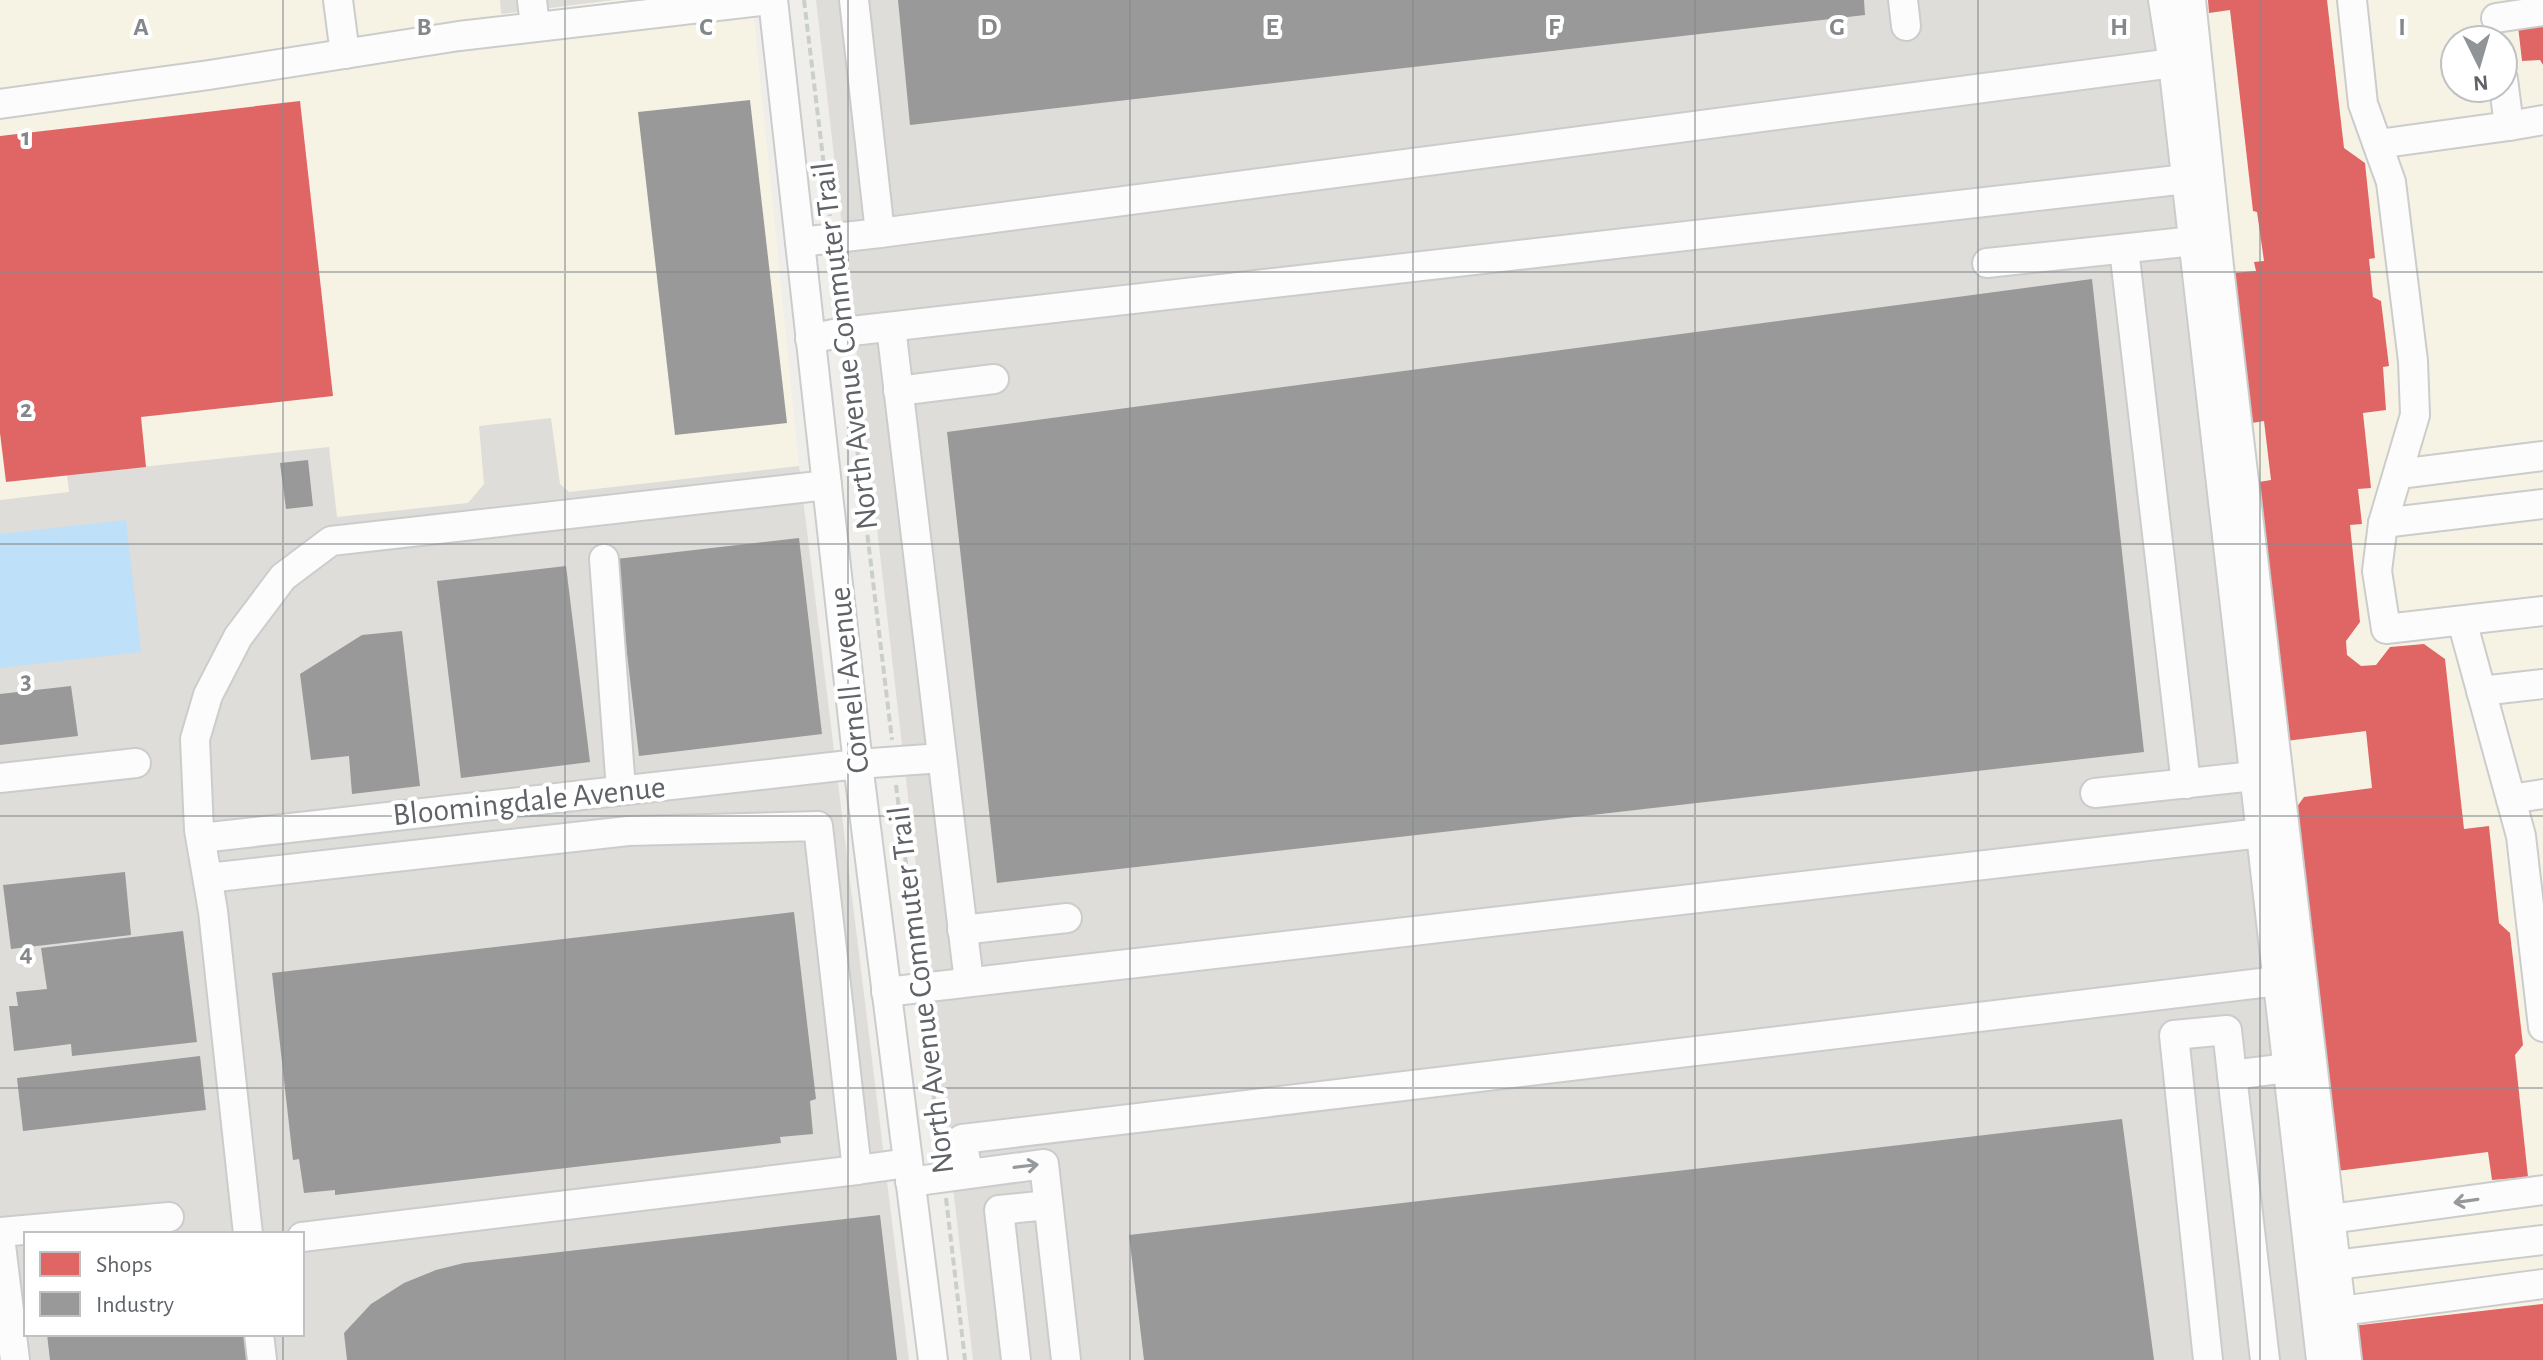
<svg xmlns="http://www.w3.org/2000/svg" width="2543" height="1360" viewBox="0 0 2543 1360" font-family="'Alegreya Sans',sans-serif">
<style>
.commercial{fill:#f7f3e4;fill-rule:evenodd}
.industrial{fill:#dfddda;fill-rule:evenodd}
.water{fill:#bfe0f9}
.shops{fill:#e06666}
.industry{fill:#999}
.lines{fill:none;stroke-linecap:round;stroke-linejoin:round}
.minor-casing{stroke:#cbcccc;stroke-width:32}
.path{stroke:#cacfcc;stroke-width:4;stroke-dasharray:8 4;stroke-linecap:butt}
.minor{stroke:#fdfcfc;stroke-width:28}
.oneway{stroke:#96999c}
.grid{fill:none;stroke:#84888a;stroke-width:2;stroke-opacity:0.55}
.labels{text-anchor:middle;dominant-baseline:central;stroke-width:8;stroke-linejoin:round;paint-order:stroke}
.street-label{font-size:32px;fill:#5f6368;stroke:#fff}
.grid-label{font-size:26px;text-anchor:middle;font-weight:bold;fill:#84888a;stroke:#fff;stroke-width:8;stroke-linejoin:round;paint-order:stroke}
</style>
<rect width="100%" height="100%" fill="#efeeea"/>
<!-- commercial -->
<g class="commercial">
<polygon points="0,0 500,0 502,14 614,0 752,0 799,466 569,492 560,485 550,418 468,503 337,517 329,447 67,475 70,492 0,500"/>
<path d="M 2182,0 L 2543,0 L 2543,1360 L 2345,1360 ZM 2455,40 L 2503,40 L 2503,88 L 2455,88 Z"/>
</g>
<!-- industrial -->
<g class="industrial">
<polygon points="500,0 614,0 501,14"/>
<polygon points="816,0 2182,0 2340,1360 973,1360"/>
<path d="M 551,418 L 560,484 L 569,492 L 799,466 L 909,1360 L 0,1360 L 0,500 L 69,492 L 67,475 L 329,447 L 337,517 L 468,503 L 484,484 L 479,426 ZM 26,1234 L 302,1234 L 302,1334 L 26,1334 Z"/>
</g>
<!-- water -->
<polygon class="water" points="126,520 141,652 0,668 0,534"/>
<!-- shops -->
<g class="shops">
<polygon points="2208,0 2327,0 2344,148 2365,163 2375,258 2369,259 2373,297 2381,301 2389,366 2383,367 2386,410 2363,413 2371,488 2358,489 2362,524 2350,525 2360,622 2346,641 2347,655 2361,666 2376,665 2390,647 2424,644 2445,659 2464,829 2489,826 2499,923 2510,933 2523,1045 2515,1055 2528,1177 2492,1180 2488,1152 2337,1171 2293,812 2304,797 2372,788 2366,731 2286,741 2259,527 2264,527 2259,482 2271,480 2264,421 2252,423 2233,273 2256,271 2254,262 2264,261 2257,212 2253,211 2230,10 2209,13"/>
<polygon points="2543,23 2543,65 2540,60 2522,61 2518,26"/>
<polygon points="300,101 333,396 141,417 146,467 6,482 0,433 0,136"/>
<polygon points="2543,1304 2543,1360 2356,1360 2352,1326"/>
</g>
<!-- industry -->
<g class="industry">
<polygon points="898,0 1864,0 1865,15 910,125"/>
<polygon points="750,100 787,423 675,435 638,112"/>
<polygon points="2092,279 2144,752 997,883 947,432"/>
<polygon points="308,460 313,506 286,509 280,463"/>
<polygon points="799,538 822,734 639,756 616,559"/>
<polygon points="566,566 590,762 461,778 437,581"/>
<polygon points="402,631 420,786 352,794 349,756 311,760 300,674 362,635"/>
<polygon points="71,686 78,736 0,745 0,694"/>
<polygon points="125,872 131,935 11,949 3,885"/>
<polygon points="794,912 816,1099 810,1101 813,1134 780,1137 781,1143 335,1195 335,1190 304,1193 299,1159 293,1160 272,973"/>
<polygon points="183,931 197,1042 72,1056 71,1044 14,1051 9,1006 18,1006 16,992 47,989 41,948"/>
<polygon points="200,1056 206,1110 23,1131 17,1078"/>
<polygon points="2122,1119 2154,1360 1144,1360 1129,1235"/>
<polygon points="880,1215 897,1360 347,1360 344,1333 371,1304 404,1283 436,1270 464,1263"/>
<polygon points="47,1334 247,1334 250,1360 50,1360"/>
</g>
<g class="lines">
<defs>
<g id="minor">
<polyline points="338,0 345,54"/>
<polyline points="532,0 535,27"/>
<polyline points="773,0 858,764 933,1360"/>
<polyline points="1903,0 1906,26"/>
<polyline points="2163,0 2173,63 2321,1360"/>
<polyline points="2191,0 2220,276 2347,1360"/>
<polyline points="2352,0 2363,104 2391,182 2413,361 2415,415 2383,523 2377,571 2386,629 2543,611"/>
<polyline points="2496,18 2543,11"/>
<polyline points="0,104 209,75 459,36 769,0"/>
<polyline points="2509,126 2543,120"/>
<polyline points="2378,144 2509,126 2503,79"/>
<polyline points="880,233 2173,63"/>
<polyline points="800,242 880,233 854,0"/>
<polyline points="2124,249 2186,784"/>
<polyline points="1987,263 2194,241"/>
<polyline points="891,327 969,982"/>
<polyline points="810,339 843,332 2186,179"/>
<polyline points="898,391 994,379"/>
<polyline points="2399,474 2543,456"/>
<polyline points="2383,523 2543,504"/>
<polyline points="604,559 621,790"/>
<polyline points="2462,621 2521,836 2543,1027"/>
<polyline points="2481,691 2543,684"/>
<polyline points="0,778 136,763"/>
<polyline points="2095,793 2254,776"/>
<polyline points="2511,799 2543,794"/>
<polyline points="201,838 858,764 942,758"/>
<polyline points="208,878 628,831 818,826 857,1170 302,1237"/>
<polyline points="962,930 1067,918"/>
<polyline points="886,992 2261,833"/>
<polyline points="2232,1075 2265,1360"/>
<polyline points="857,1170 908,1163"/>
<polyline points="968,1173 962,1139 2278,981"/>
<polyline points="910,1182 1044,1164 1066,1360"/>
<polyline points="2330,1219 2543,1190"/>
<polyline points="0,1232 169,1217"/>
<polyline points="248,1234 213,911 199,830 195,739 208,695 238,637 283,577 331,541 827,485"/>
<polyline points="0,1237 15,1360"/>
<polyline points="2335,1265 2543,1240"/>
<polyline points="2341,1311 2543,1284"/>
<polyline points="259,1334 262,1360"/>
<polyline points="1016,1360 999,1210 1048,1205"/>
<polyline points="2208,1360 2174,1035 2227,1030 2232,1075 2288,1068"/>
</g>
</defs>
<!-- minor casing -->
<use href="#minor" class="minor-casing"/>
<!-- path -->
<g class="path">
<polyline points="804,0 830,216"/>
<polyline points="835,261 841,311"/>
<polyline points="846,356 892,740"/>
<polyline points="896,785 919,967"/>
<polyline points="924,1011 938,1134"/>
<polyline points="946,1198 965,1360"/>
</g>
<!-- minor -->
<use href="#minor" class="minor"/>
</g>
<!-- one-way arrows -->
<defs><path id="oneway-shaft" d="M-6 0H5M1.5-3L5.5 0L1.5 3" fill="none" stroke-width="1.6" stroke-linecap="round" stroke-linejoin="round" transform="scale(2)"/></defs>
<g class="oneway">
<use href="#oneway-shaft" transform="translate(1026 1166) rotate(-7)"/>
<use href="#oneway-shaft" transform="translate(2466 1201) rotate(172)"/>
</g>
<!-- grid -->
<path class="grid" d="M 283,0 L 283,1234M 565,0 L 565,1360M 848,0 L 848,1360M 1130,0 L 1130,1360M 1413,0 L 1413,1360M 1695,0 L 1695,1360M 1978,0 L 1978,1360M 2260,0 L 2260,1360M 0,272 L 2543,272M 0,544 L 2543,544M 0,816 L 2543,816M 0,1088 L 2543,1088M 283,1334 L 283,1360"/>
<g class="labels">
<!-- street labels -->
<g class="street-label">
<text transform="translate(845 346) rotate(-97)">North Avenue Commuter Trail</text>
<text transform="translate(849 680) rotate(-96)">Cornell Avenue</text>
<text transform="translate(529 801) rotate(-6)">Bloomingdale Avenue</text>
<text transform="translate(921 990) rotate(-97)">North Avenue Commuter Trail</text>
</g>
</g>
<g class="grid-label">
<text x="141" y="35">A</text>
<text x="424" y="35">B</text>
<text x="706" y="35">C</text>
<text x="989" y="35">D</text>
<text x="1272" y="35">E</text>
<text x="1554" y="35">F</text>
<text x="1837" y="35">G</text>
<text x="2119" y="35">H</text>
<text x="2402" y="35">I</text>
<text x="26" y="145">1</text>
<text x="26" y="417">2</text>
<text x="26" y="689">3</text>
<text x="26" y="961">4</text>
</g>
<!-- legend -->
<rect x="24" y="1232" width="280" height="104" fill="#ffffff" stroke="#bfc1c3" stroke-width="2"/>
<rect x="40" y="1252" width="40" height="24" fill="#e06666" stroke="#bfc1c3" stroke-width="2"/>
<text x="96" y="1272" font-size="24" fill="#5f6368">Shops</text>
<rect x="40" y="1292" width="40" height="24" fill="#999999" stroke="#bfc1c3" stroke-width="2"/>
<text x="96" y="1312" font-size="24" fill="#5f6368">Industry</text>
<!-- north arrow -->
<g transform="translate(2479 64) rotate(175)"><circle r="38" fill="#ffffff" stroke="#bfc1c3" stroke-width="2"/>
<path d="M0-6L14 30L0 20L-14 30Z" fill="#919496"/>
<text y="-12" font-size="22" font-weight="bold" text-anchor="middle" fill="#5f6368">N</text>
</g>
</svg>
